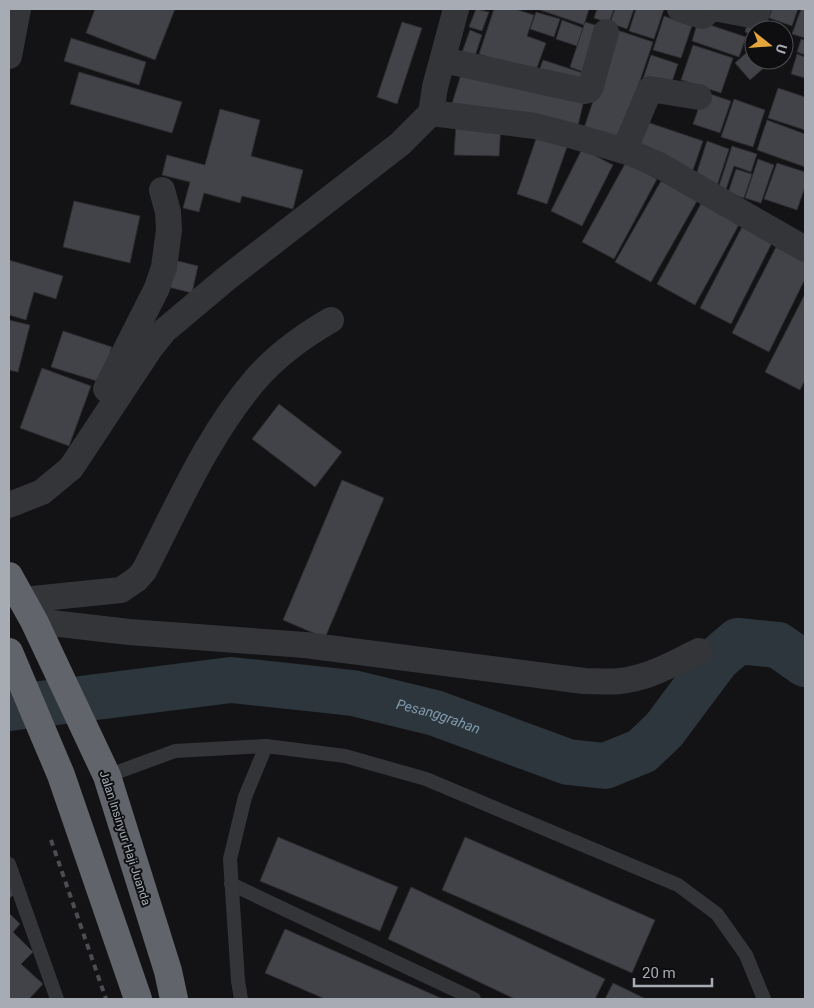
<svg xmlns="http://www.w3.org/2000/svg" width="814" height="1008" viewBox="0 0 814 1008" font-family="Roboto,sans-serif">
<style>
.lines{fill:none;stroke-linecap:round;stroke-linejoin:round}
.river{stroke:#2d363c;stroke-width:46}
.building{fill:#424348;stroke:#2d2d31}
.lane{stroke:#343539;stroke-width:14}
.street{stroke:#343539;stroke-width:26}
.highway{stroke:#61646a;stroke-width:28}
.rail{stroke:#4c4d52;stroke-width:4;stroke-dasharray:6 5;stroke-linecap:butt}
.labels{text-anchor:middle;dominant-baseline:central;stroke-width:4;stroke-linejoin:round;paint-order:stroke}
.street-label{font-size:12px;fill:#a6abb4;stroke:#0e0e10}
.water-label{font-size:14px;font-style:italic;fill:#7f99ad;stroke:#0e0e10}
</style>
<rect width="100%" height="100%" fill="#131315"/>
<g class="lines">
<!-- river -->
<path class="river" id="s1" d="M 9,708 L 231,680 L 353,693 L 435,713 L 568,762 L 605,766 L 642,751 L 664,730 L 717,659 L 738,641 L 778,645 L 805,664"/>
</g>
<!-- building -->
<g class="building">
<polygon points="95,9 175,9 155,60 86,33"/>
<polygon points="476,9 489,12 482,31 469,27"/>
<polygon points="494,9 515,9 534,15 527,36 546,43 535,73 479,54"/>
<polygon points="537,9 589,9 584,25"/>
<polygon points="597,9 614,9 609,23 594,18"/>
<polygon points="615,9 634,9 627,29 610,23"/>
<polygon points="636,9 664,9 654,39 629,31"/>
<polygon points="772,9 798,9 792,26 769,18"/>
<polygon points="801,9 805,9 805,38 792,34"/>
<polygon points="536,12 560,19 554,37 530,29"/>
<polygon points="664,16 692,26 681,58 653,50"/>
<polygon points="749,18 765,23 762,30 754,30 754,35 745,32"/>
<polygon points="562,20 583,28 577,46 556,39"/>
<polygon points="698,21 746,37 739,57 692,41"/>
<polygon points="402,22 422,28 397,104 377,97"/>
<polygon points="585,22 605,28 589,74 570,67"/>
<polygon points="470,30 482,35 474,59 461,55"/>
<polygon points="617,30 653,42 619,143 583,131"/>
<polygon points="71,38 146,62 139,85 64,61"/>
<polygon points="801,39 805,40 805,55 797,52"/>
<polygon points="693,45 733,58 721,93 681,80"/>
<polygon points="754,46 754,60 773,60 750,80 735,63"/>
<polygon points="797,54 805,57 805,78 791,74"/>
<polygon points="651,55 678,64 670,88 643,79"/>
<polygon points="543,60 583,73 578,87 538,74"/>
<polygon points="463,68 585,96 577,130 450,110"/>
<polygon points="79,72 182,102 172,133 70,104"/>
<polygon points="778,88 805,97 805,130 768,118"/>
<polygon points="704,92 731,101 720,133 693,124"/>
<polygon points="734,99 765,110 753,147 721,137"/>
<polygon points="220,109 260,120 251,156 303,170 293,209 242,196 240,203 204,193 199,212 183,208 190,182 162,175 167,155 205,165"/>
<polygon points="767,120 805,134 805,167 757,150"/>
<polygon points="644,121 703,141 693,170 634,150"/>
<polygon points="456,124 501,125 499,156 454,155"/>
<polygon points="537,136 567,147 547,204 517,194"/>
<polygon points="707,141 729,149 717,186 695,178"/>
<polygon points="732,146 757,154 751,172 734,166 724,195 717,192"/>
<polygon points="582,149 613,165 582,226 551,211"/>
<polygon points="758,159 774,165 761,203 745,198"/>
<polygon points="626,162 657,179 614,259 582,242"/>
<polygon points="777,163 805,172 805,187 797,210 764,199"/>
<polygon points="736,169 752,174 744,198 728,193"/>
<polygon points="661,181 697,201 651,282 615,262"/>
<polygon points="703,200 741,221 695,305 657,284"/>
<polygon points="74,201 140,216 130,263 63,247"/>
<polygon points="745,221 775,237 731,324 700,308"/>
<polygon points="776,247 805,262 805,279 769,352 732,333"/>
<polygon points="170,259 198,266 192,293 164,286"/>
<polygon points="9,260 63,276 56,299 34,292 26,320 9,315"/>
<polygon points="805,294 805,380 800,390 765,372"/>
<polygon points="9,320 30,325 18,372 9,370"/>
<polygon points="63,331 112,347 100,382 51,367"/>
<polygon points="42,368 91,386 69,446 20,428"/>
<polygon points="279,404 342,452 315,487 252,439"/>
<polygon points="342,480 384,498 325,638 283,620"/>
<polygon points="278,837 398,887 380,931 260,881"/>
<polygon points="465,837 655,920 632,973 442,890"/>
<polygon points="9,885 16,892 9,899"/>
<polygon points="411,887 605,979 595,999 515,999 388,939"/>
<polygon points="9,913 20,924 13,932 33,952 21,964 43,984 29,999 9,999"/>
<polygon points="285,929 443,999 325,999 265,973"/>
<polygon points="613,983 646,999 605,999"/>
</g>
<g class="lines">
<!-- lane -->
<g class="lane">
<polyline points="107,776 175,751 266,746"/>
<polyline points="9,864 57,999"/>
<polyline points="231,884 474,999"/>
<polyline points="241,999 238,981 230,859 245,797 266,746 345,756 426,779 678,885 717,914 746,955 764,999"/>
</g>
<!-- street -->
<g class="street">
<polyline points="680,9 703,16 711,9"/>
<polyline points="719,9 756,16 758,9"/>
<polyline points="9,56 18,9"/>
<polyline points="443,60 585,91 589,90 591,86 606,32"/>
<polyline points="431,113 535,126 577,137 631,153 659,165 805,249"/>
<polyline points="624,151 650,89 699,97"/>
<polyline points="106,389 157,288 164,267 169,230 168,212 162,190"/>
<polyline points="9,505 42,492 71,468 149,350 165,330 227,278 400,144 431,113 435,87 456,9"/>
<path d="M 23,600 L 121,590 L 137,579 L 144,571 C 177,507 209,433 256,379 C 277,355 303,336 331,320"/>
<path d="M 34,621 L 129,632 L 305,645 L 584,681 C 598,681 613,683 627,680 C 652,676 676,662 699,651"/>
</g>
<!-- highway -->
<g class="highway">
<polyline points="9,576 34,621 107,776 168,971 174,999"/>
<polyline points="9,652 61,775 138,999"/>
</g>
<!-- rail -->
<polyline class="rail" points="51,840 106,999"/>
</g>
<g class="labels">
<!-- street labels -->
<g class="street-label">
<text transform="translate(125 838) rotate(72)">Jalan Insinyur Haji Juanda</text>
</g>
<!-- water labels -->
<g class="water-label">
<text stroke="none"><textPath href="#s1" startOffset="435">Pesanggrahan</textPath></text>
</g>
</g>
<!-- border -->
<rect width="814" height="1008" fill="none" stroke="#a6abb4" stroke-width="20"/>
<!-- north arrow -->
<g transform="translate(769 45) rotate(107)"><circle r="24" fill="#0e0e10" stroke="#4b4d52"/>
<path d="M0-4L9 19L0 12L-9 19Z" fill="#e4a53c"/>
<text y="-8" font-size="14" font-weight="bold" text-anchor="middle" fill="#a6abb4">U</text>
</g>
<!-- scale -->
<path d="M634 978v8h78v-8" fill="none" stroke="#a6abb4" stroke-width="2.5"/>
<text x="642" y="978" font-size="15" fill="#a6abb4" stroke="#0e0e10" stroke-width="4" paint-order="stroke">20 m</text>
</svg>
